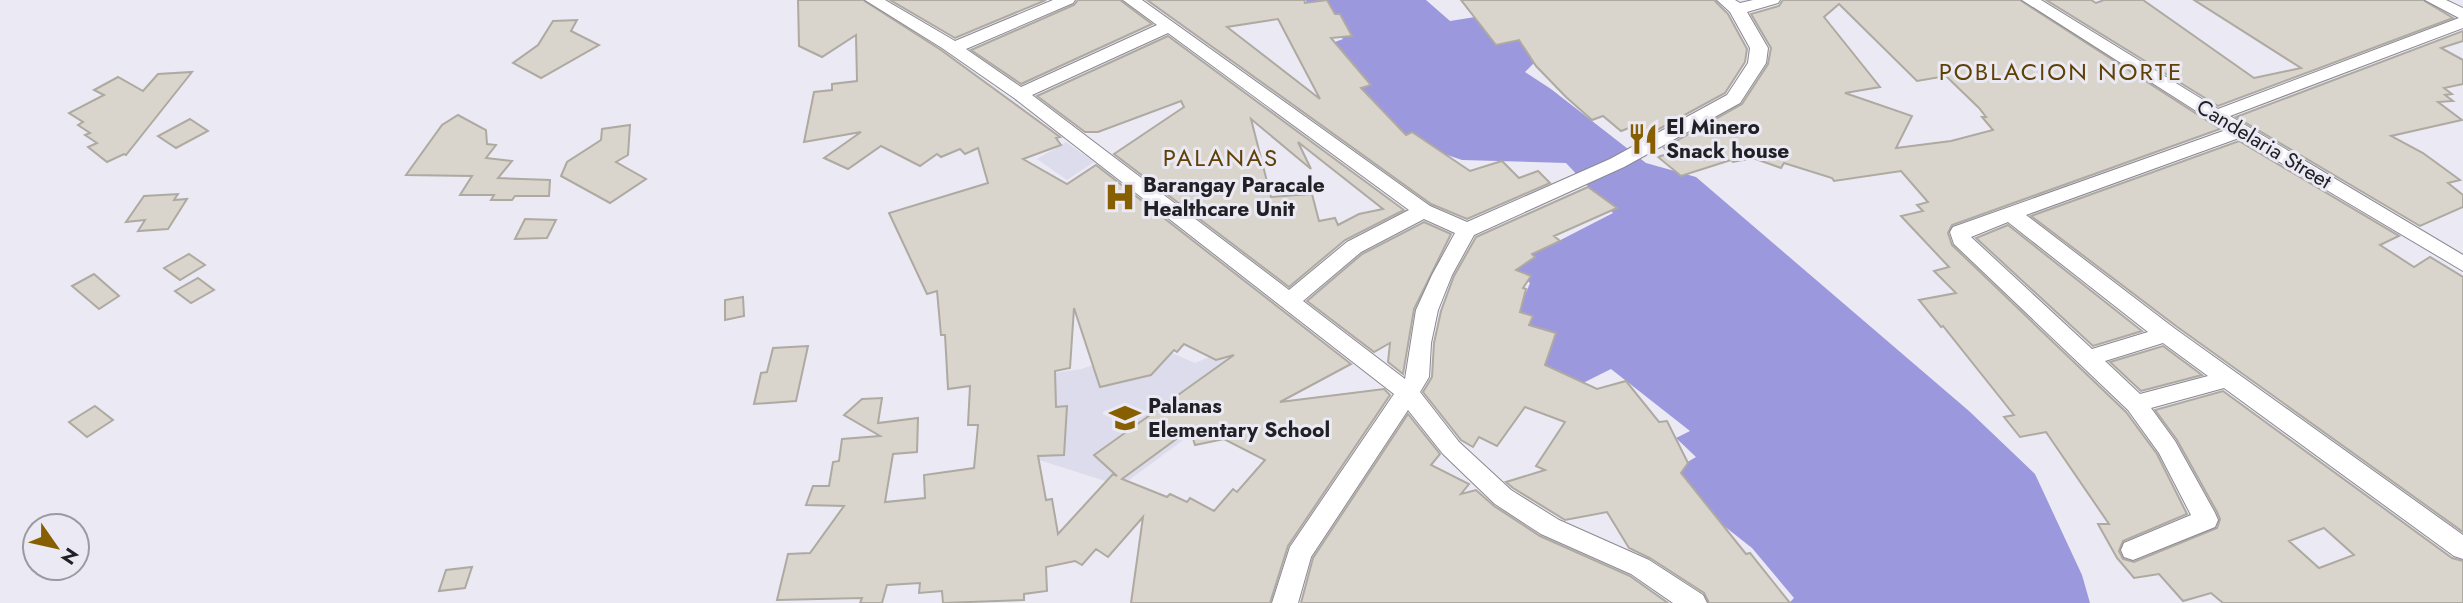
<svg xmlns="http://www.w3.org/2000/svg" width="2463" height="603" viewBox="0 0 2463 603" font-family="Jost,sans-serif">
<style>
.built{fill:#dcdcec}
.water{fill:#9c98de}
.building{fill:#d9d4cc;stroke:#aea9a1;stroke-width:2;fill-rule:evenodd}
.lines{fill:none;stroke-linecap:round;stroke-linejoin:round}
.minor-casing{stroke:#8a8992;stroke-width:2}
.minor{fill:#fff;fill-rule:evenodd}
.labels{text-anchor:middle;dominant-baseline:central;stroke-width:6;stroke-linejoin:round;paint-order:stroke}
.poi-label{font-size:21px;font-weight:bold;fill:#212125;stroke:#ebeaf4;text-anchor:start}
.street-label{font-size:21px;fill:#212125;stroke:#ebeaf4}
.quarter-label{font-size:24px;letter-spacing:2px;fill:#5e4105;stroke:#ebeaf4}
</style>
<rect width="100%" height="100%" fill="#ebeaf4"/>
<!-- built -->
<g class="built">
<polygon points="1066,142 1094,162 1067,180 1037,159"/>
<polygon points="1251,339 1282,367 1121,486 1039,460 1034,376 1081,369 1154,345 1195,363"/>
</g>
<!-- water -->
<polygon class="water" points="1305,0 1426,0 1450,21 1494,14 1541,56 1525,72 1551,89 1646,163 1696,177 1969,411 2035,474 2082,575 2090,603 1789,603 1794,598 1752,548 1662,477 1696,457 1676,438 1690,431 1611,369 1573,388 1483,395 1530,283 1510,266 1613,213 1566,163 1462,160 1357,124 1305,53 1343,39"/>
<!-- building -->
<g class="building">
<path d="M 798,0 L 863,0 L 941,50 L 1060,137 L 1056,138 L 1061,145 L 1023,159 L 1067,184 L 1096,165 L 1351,364 L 1280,402 L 1384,389 L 1390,395 L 1288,546 L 1270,603 L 1131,603 L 1143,517 L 1108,557 L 1096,549 L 1082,565 L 1075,561 L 1046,567 L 1047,591 L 1024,594 L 1024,600 L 943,603 L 942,591 L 919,593 L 920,583 L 887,585 L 882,603 L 860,603 L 862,598 L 777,600 L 788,554 L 810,553 L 844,506 L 806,505 L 813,486 L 829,486 L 833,462 L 839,461 L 842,439 L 880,436 L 844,415 L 862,399 L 882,398 L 878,423 L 918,418 L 917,452 L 893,454 L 885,502 L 925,498 L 924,475 L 974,468 L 978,425 L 968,425 L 970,386 L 948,389 L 945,335 L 941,335 L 937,291 L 927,294 L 889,213 L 988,183 L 978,148 L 965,154 L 960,149 L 941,157 L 937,154 L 920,166 L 881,146 L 848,169 L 824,158 L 861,132 L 804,142 L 814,92 L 832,90 L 832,84 L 857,81 L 856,35 L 822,57 L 799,46 ZM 1074,308 L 1100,387 L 1151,375 L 1174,350 L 1177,352 L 1184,344 L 1216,360 L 1234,355 L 1094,455 L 1117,476 L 1113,474 L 1058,534 L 1052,499 L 1046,500 L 1038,456 L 1064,455 L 1067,406 L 1056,407 L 1055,371 L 1070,368 ZM 1190,429 L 1195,445 L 1224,439 L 1265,460 L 1237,492 L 1233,489 L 1214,511 L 1190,498 L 1187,502 L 1170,494 L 1167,497 L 1122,479 Z"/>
<polygon points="890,0 1046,0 955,38"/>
<polygon points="1078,0 1120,0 1152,24 1021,84 971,50 1074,5"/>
<path d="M 1147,0 L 1304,0 L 1305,3 L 1327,0 L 1335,14 L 1340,14 L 1352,36 L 1331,38 L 1371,85 L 1361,88 L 1406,135 L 1412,132 L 1470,171 L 1502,161 L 1519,178 L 1538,171 L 1550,183 L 1467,219 L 1431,204 ZM 1278,19 L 1320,99 L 1227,27 Z"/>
<polygon points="1461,0 1714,0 1728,14 1747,49 1745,62 1725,93 1648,135 1637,125 1621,131 1603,116 1592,120 1566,97 1536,66 1519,40 1496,45"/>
<path d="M 1783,0 L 2020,0 L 2220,129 L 1952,225 L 1948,233 L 1952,245 L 2126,412 L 2157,454 L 2187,514 L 2123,541 L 2119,551 L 2123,559 L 2134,562 L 2217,528 L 2220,519 L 2217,512 L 2177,440 L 2155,410 L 2223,391 L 2452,558 L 2463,561 L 2463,603 L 2223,603 L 2211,593 L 2183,601 L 2159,574 L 2134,578 L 2117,558 L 2098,524 L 2109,524 L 2046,432 L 2020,437 L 2004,417 L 2014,415 L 1943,326 L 1941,327 L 1919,300 L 1956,293 L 1934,271 L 1949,267 L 1901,216 L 1923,211 L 1917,205 L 1928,202 L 1901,171 L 1834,181 L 1832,178 L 1784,163 L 1781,168 L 1753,158 L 1733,162 L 1731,160 L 1681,176 L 1658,157 L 1670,153 L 1664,148 L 1742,104 L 1768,64 L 1771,48 L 1751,14 L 1779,6 ZM 1839,4 L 1917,81 L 1946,76 L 1979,108 L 1986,117 L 1982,117 L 1993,130 L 1951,141 L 1896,148 L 1912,116 L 1845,93 L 1880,87 L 1824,17 ZM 2324,528 L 2354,555 L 2319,568 L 2289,541 Z"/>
<polygon points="2046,0 2091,0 2096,3 2104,0 2143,0 2254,78 2301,68 2194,0 2423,0 2453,18 2218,106"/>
<polygon points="577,20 571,31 599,45 541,78 513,63 538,45 553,21"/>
<polygon points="2463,31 2463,41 2441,48 2463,60 2463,84 2444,88 2452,94 2445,95 2453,101 2438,102 2462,120 2391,136 2423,153 2460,180 2448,183 2463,195 2463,207 2420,226 2236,117"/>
<path d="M 1168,36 L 1404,210 L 1345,240 L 1289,287 L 1114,154 L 1184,107 L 1181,101 L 1098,132 L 1085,132 L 1037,96 ZM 1251,119 L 1311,169 L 1298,142 L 1383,209 L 1359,214 L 1338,225 L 1335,218 L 1319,221 L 1312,194 L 1271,197 Z"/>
<polygon points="192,72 126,155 124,154 107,162 88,147 97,143 85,135 90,133 78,125 83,122 69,113 104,95 94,90 118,77 143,91 158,74"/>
<polygon points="458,115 486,130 487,144 496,145 486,158 512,161 498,178 550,180 549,196 515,196 512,200 491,200 494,195 460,195 472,176 406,175 442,125"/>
<polygon points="190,119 208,131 176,148 158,136"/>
<polygon points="630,125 628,155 616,162 646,179 610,203 561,176 567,162 601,140 602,129"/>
<polygon points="2239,141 2399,236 2380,245 2414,267 2430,257 2463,277 2463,532 2176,326 2031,216"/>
<polygon points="1588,187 1617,208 1554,236 1560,241 1532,254 1535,257 1516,270 1531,276 1523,288 1526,289 1520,312 1533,316 1529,325 1556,333 1545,365 1597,389 1626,381 1659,422 1667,421 1688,463 1681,473 1746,554 1750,553 1790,603 1709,603 1704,593 1650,558 1629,548 1607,512 1565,520 1513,488 1506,482 1545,470 1536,466 1565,422 1525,407 1497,446 1479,437 1473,447 1461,440 1423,392 1432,377 1434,343 1441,311 1454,276 1476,237"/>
<polygon points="178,194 174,200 187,199 168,229 138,231 145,220 126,222 144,196"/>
<polygon points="525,219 556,220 547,238 515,239"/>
<polygon points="1424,222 1451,234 1414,309 1403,374 1388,362 1390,343 1374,352 1307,301 1362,254"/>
<polygon points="2008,225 2142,331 2093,346 1976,238"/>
<polygon points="189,254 205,265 180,280 164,268"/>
<polygon points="94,274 119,296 99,309 72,286"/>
<polygon points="198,278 214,290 191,303 175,291"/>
<polygon points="743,297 744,316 725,320 725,300"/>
<polygon points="808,346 796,401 754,404 761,373 767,372 773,348"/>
<polygon points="2163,346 2202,375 2141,391 2110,362"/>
<polygon points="95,406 113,420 87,437 69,422"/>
<polygon points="1408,414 1440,454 1431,465 1469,484 1461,494 1476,490 1494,506 1540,536 1630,576 1668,603 1301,603 1313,558"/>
<polygon points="472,567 465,588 439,591 446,570"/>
</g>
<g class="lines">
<defs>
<g id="minor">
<path d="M 865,0 L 885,0 L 955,41 L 1053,0 L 1075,0 L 1073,3 L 966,49 L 1021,87 L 1157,25 L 1123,0 L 1142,0 L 1430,206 L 1467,222 L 1610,159 L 1727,95 L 1748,63 L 1750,48 L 1730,12 L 1717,0 L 1735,0 L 1740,3 L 1753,0 L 1780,0 L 1778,3 L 1747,12 L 1768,48 L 1766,63 L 1740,103 L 1624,167 L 1474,235 L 1452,275 L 1438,310 L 1431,343 L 1429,377 L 1420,392 L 1459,442 L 1511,490 L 1559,520 L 1649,560 L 1703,595 L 1707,603 L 1673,603 L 1631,574 L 1541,534 L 1495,504 L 1443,454 L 1408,410 L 1311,557 L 1298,603 L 1272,603 L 1290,547 L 1394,394 L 1014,98 L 942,48 ZM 1168,33 L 1409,210 L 1347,242 L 1289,290 L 1032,95 ZM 1424,219 L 1455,233 L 1432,275 L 1416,310 L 1405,379 L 1303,301 L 1361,252 Z"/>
<path d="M 2022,0 L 2041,0 L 2218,109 L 2459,18 L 2425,0 L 2446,0 L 2463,8 L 2463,28 L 2230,116 L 2463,255 L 2463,271 L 2239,138 L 2026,215 L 2174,328 L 2463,535 L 2463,559 L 2454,556 L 2224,388 L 2151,408 L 2175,441 L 2215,513 L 2218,520 L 2215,527 L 2133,560 L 2124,557 L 2121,550 L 2124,543 L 2191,515 L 2159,453 L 2128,410 L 1954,244 L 1950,232 L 1953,227 L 2226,130 ZM 2008,222 L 2148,332 L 2092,349 L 1971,237 ZM 2163,343 L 2208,376 L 2140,394 L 2105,361 Z"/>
</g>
</defs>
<!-- minor casing -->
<use href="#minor" class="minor-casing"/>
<!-- minor -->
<use href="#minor" class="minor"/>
</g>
<!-- icons -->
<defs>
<symbol id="restaurant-bare" viewBox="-9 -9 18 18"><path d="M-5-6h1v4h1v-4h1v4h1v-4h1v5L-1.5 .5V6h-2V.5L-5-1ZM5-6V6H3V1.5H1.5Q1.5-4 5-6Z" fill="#885f00" stroke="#ebeaf4" stroke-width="2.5" paint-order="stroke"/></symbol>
<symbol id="hospital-bare" viewBox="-9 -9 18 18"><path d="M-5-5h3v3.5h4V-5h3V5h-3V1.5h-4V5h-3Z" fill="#885f00" stroke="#ebeaf4" stroke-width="2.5" paint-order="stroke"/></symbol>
<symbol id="school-bare" viewBox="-9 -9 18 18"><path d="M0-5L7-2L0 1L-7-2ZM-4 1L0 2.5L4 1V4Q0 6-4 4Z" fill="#885f00" stroke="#ebeaf4" stroke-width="2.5" paint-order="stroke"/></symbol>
</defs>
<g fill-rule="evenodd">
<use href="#restaurant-bare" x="1621" y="117" width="44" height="44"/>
<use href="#hospital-bare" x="1098" y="175" width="44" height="44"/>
<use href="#school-bare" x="1103" y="396" width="44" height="44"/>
</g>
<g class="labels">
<!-- poi labels -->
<g class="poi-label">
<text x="1666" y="127">El Minero<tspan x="1666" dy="24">Snack house</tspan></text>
<text x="1143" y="185">Barangay Paracale<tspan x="1143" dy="24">Healthcare Unit</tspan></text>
<text x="1148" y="406">Palanas<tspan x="1148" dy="24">Elementary School</tspan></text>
</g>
<!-- street labels -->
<g class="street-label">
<text transform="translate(2264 144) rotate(31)">Candelaria Street</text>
</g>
<!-- quarter labels -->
<g class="quarter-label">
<text x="2061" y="71">POBLACION NORTE</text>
<text x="1221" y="157">PALANAS</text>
</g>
</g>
<!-- north arrow -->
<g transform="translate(56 547) rotate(124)"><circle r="33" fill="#ebeaf4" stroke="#9a9aa1" stroke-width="2"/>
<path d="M0-5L12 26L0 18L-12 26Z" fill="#885f00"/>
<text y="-10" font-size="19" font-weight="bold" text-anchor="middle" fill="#212125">N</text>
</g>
</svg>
